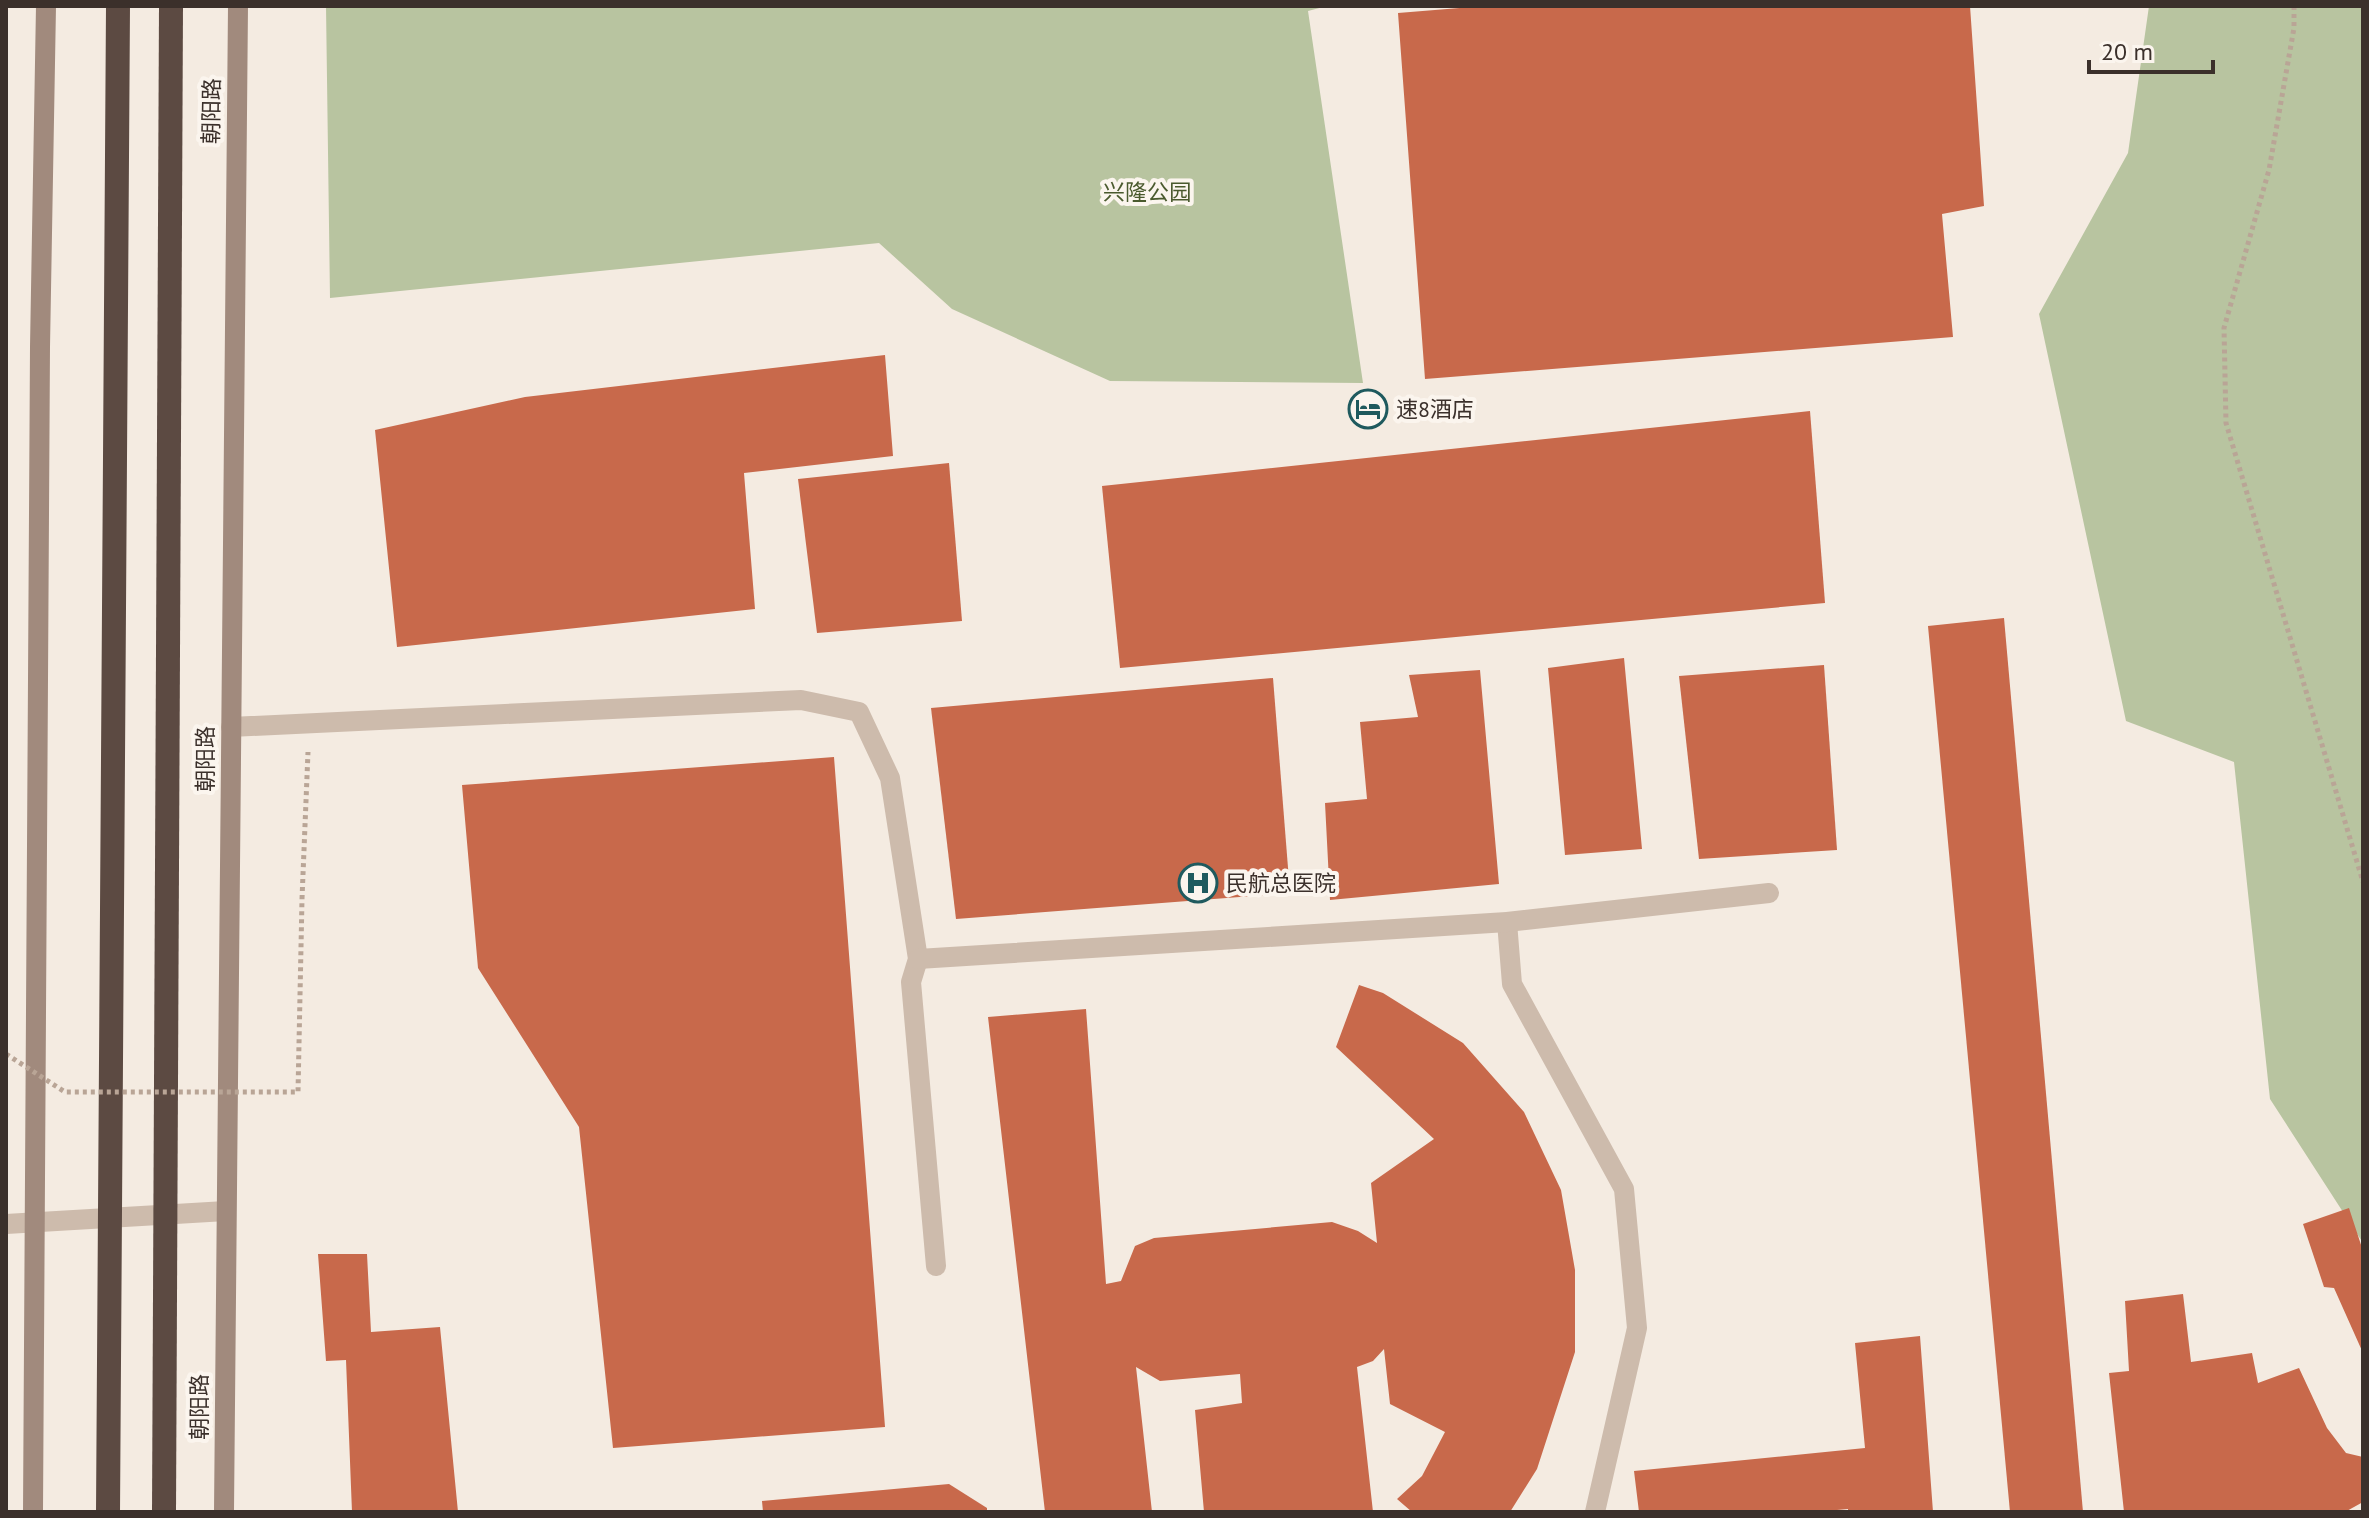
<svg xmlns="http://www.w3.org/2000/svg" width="2369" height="1518" viewBox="0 0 2369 1518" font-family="'PT Sans','Noto Sans SC',sans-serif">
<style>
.green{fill:#b8c4a0}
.building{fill:#c8694b}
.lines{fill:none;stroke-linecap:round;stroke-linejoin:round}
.path{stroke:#b9a596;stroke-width:5;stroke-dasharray:4 4;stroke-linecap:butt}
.street{stroke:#cdbbac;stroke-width:20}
.secondary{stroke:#a18a7d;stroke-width:20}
.highway{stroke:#5c4a42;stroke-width:24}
.path-bridge{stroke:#b9a596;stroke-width:5;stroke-dasharray:4 4;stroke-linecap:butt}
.labels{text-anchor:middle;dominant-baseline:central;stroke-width:8;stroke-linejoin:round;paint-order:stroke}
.street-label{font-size:22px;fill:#3b302b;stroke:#fbf5ee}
.park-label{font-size:22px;fill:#4a5a2e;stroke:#fbf5ee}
.poi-label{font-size:22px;fill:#3b302b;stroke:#fbf5ee;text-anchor:start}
</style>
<rect width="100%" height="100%" fill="#f4ebe1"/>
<!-- green -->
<g class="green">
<polygon points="326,6 1327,6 1308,11 1363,383 1110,381 952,309 879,243 330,298"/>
<polygon points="2149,6 2363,6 2363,1243 2270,1099 2234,762 2126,721 2039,314 2128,153"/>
</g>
<!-- building -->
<g class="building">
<polygon points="1484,6 1970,6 1984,206 1942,214 1953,337 1425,379 1398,13"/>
<polygon points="885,355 893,456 744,473 755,609 397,647 375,430 525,397"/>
<polygon points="1810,411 1825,603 1120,668 1102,486"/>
<polygon points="949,463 962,621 817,633 798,479"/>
<polygon points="2004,618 2083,1512 2010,1512 1928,626"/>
<polygon points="1624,658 1642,849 1565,855 1548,668"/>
<polygon points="1824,665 1837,850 1699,859 1679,676"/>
<polygon points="1480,670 1499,884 1330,900 1325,803 1367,799 1360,722 1418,717 1409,675"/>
<polygon points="1273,678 1290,893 956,919 931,708"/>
<polygon points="834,757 885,1427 613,1448 579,1127 478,968 462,785"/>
<polygon points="1359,985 1383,993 1463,1043 1524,1112 1561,1190 1575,1270 1575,1352 1537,1469 1510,1512 1412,1512 1397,1499 1422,1476 1445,1432 1390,1404 1384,1349 1373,1361 1357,1367 1373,1512 1204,1512 1195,1410 1242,1403 1240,1374 1160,1381 1136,1367 1152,1512 1045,1512 988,1017 1086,1009 1106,1284 1121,1281 1135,1246 1154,1238 1332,1222 1358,1231 1377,1243 1371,1183 1434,1139 1336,1047"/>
<polygon points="2349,1208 2363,1251 2363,1353 2334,1288 2324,1287 2303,1224"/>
<polygon points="318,1254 367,1254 371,1332 440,1327 458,1512 352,1512 346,1360 326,1361"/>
<polygon points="2183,1294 2191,1362 2252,1353 2258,1383 2299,1368 2327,1428 2346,1453 2363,1457 2363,1502 2345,1512 2124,1512 2109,1373 2129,1371 2125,1301"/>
<polygon points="1920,1336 1933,1512 1848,1512 1848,1509 1815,1512 1639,1512 1634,1471 1865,1448 1855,1343"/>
<polygon points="949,1484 987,1508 987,1512 763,1512 762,1501"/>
</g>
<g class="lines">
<!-- path -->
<g class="path">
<polyline points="2294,6 2294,28 2269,170 2224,328 2226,423 2363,882"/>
<polyline points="302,899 308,752"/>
</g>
<!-- street -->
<g class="street">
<polyline points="231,727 801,700 859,712 890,778 918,959 911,982 936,1266"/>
<polyline points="1507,922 1512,984 1624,1189 1637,1328 1595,1512"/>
<polyline points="918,959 1507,922 1769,893"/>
<polyline points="6,1224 226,1211"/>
</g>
<!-- secondary -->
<g class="secondary">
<polyline points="33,1512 40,347 46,6"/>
<polyline points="224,1512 238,6"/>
</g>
<!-- highway -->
<g class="highway">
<polyline points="108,1512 118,6"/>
<polyline points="164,1512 171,6"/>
</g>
<!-- path-bridge -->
<polyline class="path-bridge" points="6,1054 65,1092 298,1092 302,899"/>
</g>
<!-- icons -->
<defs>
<symbol id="hotel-ring" viewBox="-11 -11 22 22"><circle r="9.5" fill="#fbf5ee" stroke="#1f5a5e" stroke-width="1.5"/><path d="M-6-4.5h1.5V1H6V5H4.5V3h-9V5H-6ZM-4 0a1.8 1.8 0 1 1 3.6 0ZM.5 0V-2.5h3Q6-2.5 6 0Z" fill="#1f5a5e"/></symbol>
<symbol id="hospital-ring" viewBox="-11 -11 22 22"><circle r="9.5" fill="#fbf5ee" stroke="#1f5a5e" stroke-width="1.5"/><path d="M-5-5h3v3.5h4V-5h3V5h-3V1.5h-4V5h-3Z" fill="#1f5a5e"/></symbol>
</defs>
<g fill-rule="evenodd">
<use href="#hotel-ring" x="1346" y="387" width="44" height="44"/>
<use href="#hospital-ring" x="1176" y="861" width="44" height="44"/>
</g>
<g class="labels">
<!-- street labels -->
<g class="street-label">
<text transform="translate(211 111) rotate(-89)">朝阳路</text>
<text transform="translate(205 759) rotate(-90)">朝阳路</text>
<text transform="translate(199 1407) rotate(-90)">朝阳路</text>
</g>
<!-- park labels -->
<g class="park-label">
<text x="1147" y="192">兴隆公园</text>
</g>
<!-- poi labels -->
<g class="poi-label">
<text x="1396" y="409">速8酒店</text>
<text x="1226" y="883">民航总医院</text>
</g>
</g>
<!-- border -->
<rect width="2369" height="1518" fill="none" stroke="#3b302b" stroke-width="16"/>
<!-- scale -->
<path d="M2089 60v12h124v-12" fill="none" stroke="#3b302b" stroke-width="4"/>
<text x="2101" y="60" font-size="24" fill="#3b302b" stroke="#fbf5ee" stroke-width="6" paint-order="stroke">20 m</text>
</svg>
